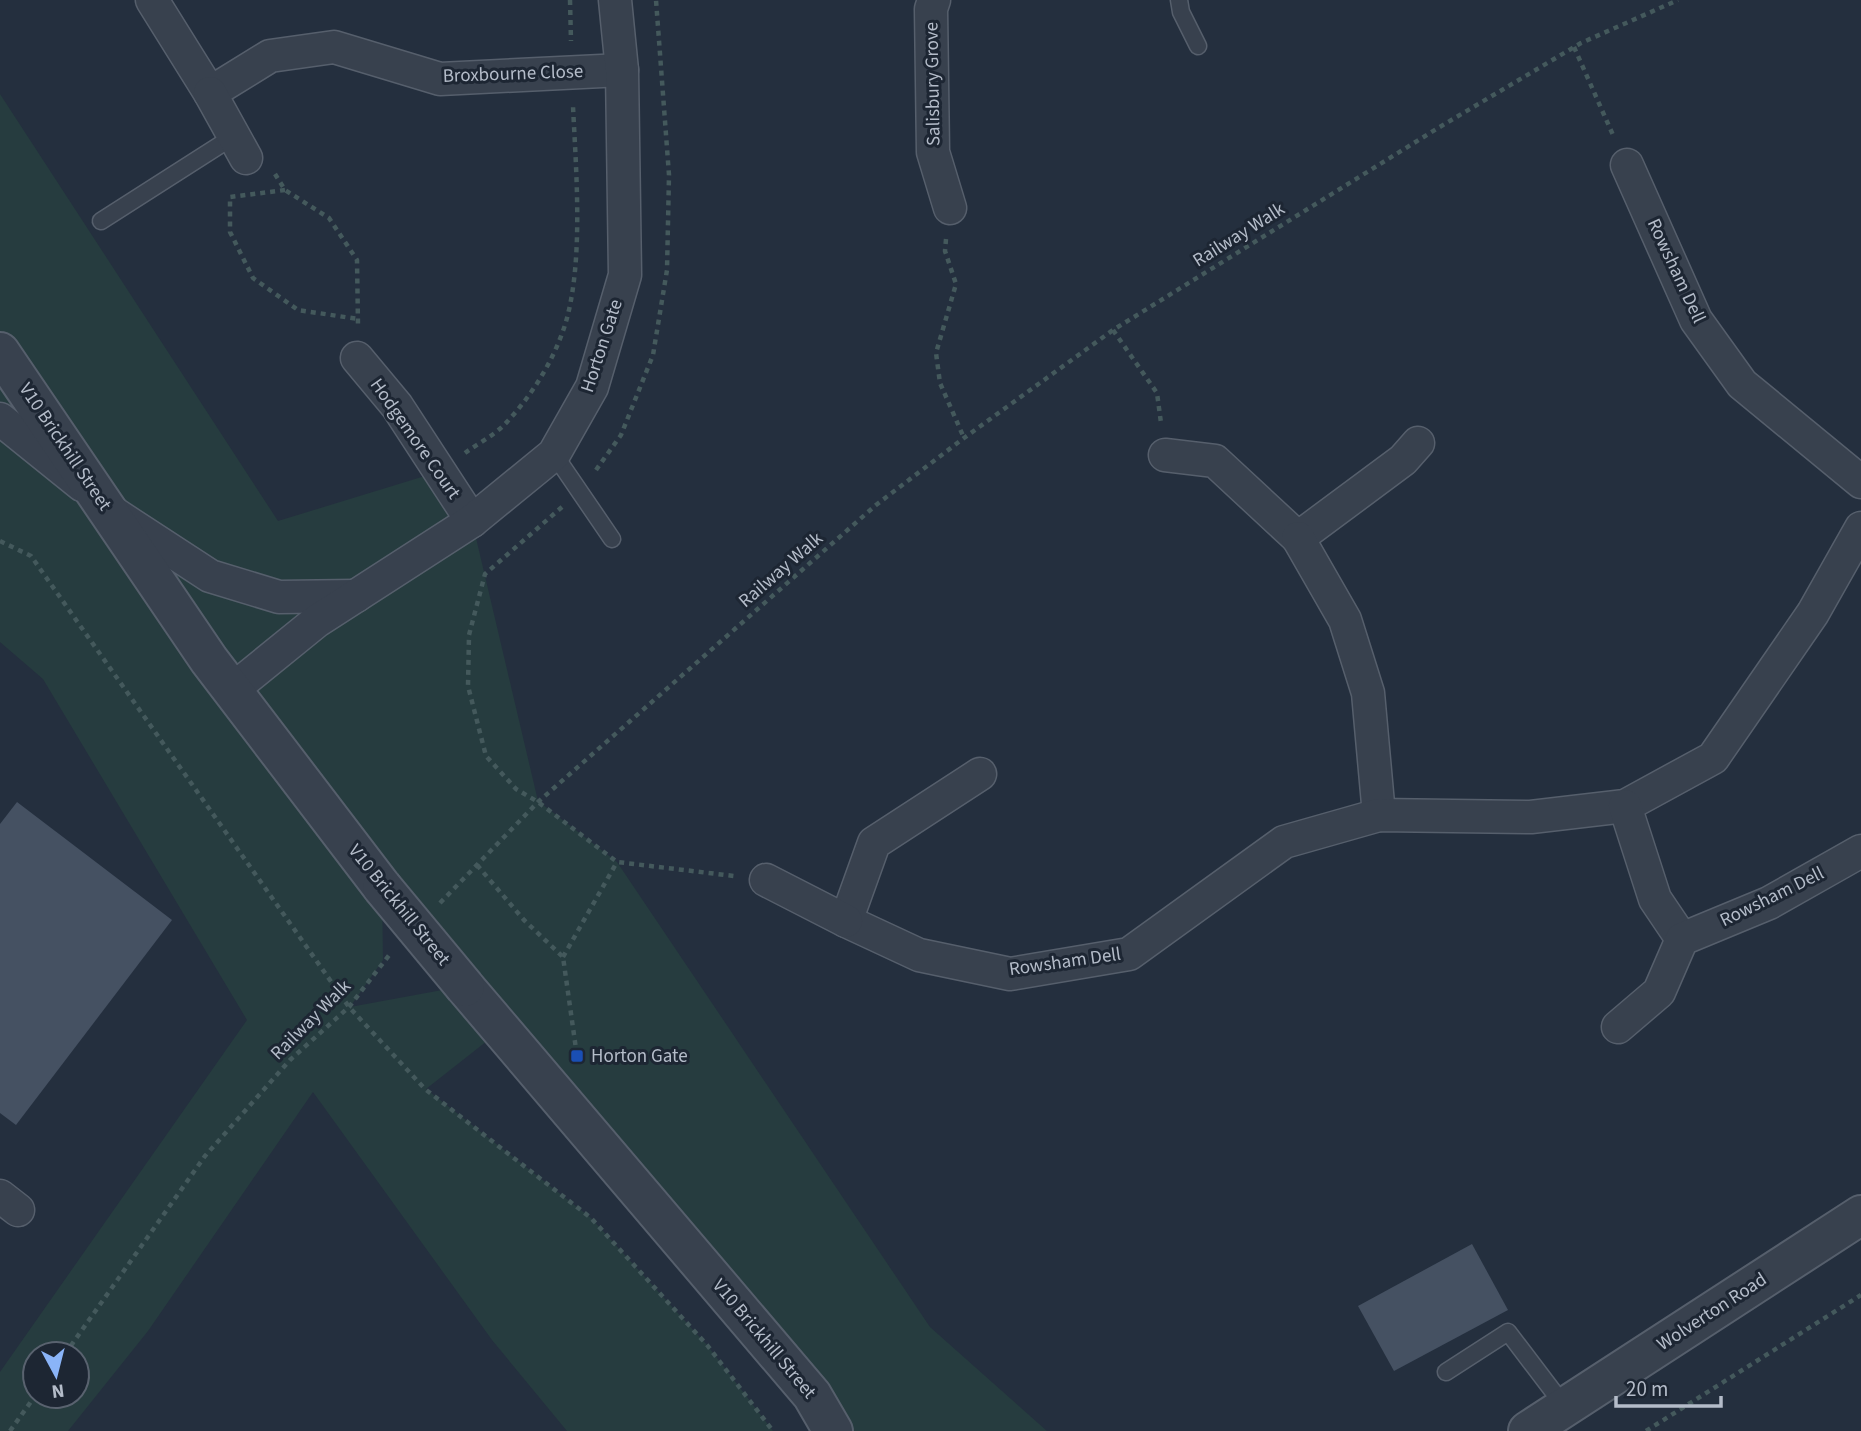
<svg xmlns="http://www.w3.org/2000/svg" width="1861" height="1431" viewBox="0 0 1861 1431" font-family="'Source Sans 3',sans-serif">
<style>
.green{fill:#263c3f;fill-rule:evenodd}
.building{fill:#455162}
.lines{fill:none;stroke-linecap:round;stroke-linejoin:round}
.service-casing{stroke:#565f6c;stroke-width:19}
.minor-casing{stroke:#565f6c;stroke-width:35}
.tertiary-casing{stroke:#565f6c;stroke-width:42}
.path{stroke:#44595c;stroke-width:4.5;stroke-dasharray:5 5;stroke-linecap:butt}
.service{stroke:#38414e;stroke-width:16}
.minor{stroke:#38414e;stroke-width:32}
.tertiary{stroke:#38414e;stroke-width:38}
.tertiary-bridge-casing{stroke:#565f6c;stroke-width:42;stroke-linecap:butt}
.tertiary-bridge{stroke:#38414e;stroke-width:38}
.transit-dot{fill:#1a4fb4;stroke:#1d2633;stroke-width:2.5}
.labels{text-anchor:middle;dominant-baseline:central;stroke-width:6;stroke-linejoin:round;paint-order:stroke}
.street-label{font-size:19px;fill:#b4bcc9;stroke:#1d2633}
.poi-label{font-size:19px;fill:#b4bcc9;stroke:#1d2633;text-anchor:start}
</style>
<rect width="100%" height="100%" fill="#242f3e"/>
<!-- green -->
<path class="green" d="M 0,94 L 278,521 L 438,472 L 472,521 L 538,801 L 617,862 L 930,1327 L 1047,1431 L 847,1431 L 501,1030 L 426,1089 L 591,1218 L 707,1345 L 773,1431 L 567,1431 L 492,1340 L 313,1092 L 148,1331 L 68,1431 L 0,1431 L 0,1372 L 247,1020 L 43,679 L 0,642 ZM 382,888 L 464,986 L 350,1007 L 383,960 ZM 35,1354 L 77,1354 L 77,1396 L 35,1396 Z"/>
<!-- building -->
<g class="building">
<polygon points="17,802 172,920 16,1125 0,1113 0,824"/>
<polygon points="1472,1244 1508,1310 1394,1371 1358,1306"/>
</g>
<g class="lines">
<defs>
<g id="service">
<polyline points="1179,0 1181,12 1198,46"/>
<polyline points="101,221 234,136"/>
<polyline points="554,454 612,539"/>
<polyline points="1446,1372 1508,1332 1565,1407"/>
</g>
<g id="minor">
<polyline points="152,0 210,93 270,56 334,47 440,79 622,70"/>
<polyline points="934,0 931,9 933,152 950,208"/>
<polyline points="210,93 246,158"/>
<polyline points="1627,165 1696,320 1742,384 1861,482"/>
<polyline points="357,358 397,406 472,521"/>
<polyline points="0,419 82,485"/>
<polyline points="1165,455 1215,461 1298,538 1403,460 1418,443"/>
<polyline points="112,512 210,576 279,597 356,596"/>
<polyline points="1298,538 1345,620 1368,693 1379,815"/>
<polyline points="232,690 317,621 472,521 554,454 592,387 625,275 622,70 615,0"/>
<polyline points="980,774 874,843 846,921 919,955 1010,974 1129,954 1284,842 1379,815 1531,817 1625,806 1713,758 1813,613 1861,528"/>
<polyline points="1625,806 1655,899 1682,939"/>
<polyline points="766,880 846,921"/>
<polyline points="1618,1027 1659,992 1682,939 1769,903 1861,851"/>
<polyline points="0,1196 18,1210"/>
</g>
<g id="tertiary">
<polyline points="0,352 209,660 382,887"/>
<polyline points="465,987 812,1395 833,1431"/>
<polyline points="1528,1431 1861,1215"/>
</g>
</defs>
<!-- service casing -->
<use href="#service" class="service-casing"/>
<!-- minor casing -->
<use href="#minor" class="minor-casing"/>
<!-- tertiary casing -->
<use href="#tertiary" class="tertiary-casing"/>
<!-- path -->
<g class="path">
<polyline points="570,0 571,41"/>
<polyline points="1574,47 1613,135"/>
<polyline points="275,174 285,190 329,218 357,260 358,325"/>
<polyline points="285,190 230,197 230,232 253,278 298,310 358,319"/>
<polyline points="946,239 945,251 956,284 936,353 940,383 964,438"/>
<polyline points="1113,330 1157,393 1161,423"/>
<path d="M 465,453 C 477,444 493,436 504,425 C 531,397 553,362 565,325 C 584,263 576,171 573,106"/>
<polyline points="596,470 621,435 653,355 667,270 669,175 656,0"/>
<polyline points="562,507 485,574 469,635 468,686 486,756 516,789 538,802 617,862 734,876"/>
<polyline points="0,541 31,556 349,1007 425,1089 591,1218 707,1345 773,1431"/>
<polyline points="477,865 524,920 563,957 577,1056"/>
<polyline points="440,903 538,802 876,505 964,438 1113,330 1438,128 1581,43 1678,0"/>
<polyline points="563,957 617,862"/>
<polyline points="65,1354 205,1156 290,1060 349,1007 390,954"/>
<polyline points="10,1431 35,1396"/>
<polyline points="1646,1431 1861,1295"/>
</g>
<!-- service -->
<use href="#service" class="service"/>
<!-- minor -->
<use href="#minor" class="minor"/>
<!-- tertiary -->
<use href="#tertiary" class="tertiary"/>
<defs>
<polyline id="tertiary-bridge" points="382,887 465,987"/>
</defs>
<!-- tertiary-bridge casing -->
<use href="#tertiary-bridge" class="tertiary-bridge-casing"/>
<!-- tertiary-bridge -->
<use href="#tertiary-bridge" class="tertiary-bridge"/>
</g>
<!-- markers -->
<rect class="transit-dot" x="570" y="1049" width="14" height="14" rx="3.5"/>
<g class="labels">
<!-- street labels -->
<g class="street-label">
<text transform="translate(513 74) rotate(-2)">Broxbourne Close</text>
<text transform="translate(933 84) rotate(-91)">Salisbury Grove</text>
<text transform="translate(1239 235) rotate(-32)">Railway Walk</text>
<text transform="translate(1676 271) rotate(65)">Rowsham Dell</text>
<text transform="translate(602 346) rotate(-72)">Horton Gate</text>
<text transform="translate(415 439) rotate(55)">Hodgemore Court</text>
<text transform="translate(65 447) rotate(56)">V10 Brickhill Street</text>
<text transform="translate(781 570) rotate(-41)">Railway Walk</text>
<text transform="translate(1772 897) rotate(-26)">Rowsham Dell</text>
<text transform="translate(399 905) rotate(51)">V10 Brickhill Street</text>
<text transform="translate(1065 962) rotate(-8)">Rowsham Dell</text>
<text transform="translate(311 1020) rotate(-45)">Railway Walk</text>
<text transform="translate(1712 1312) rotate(-33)">Wolverton Road</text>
<text transform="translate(764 1339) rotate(50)">V10 Brickhill Street</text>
</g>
<!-- poi labels -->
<g class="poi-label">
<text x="591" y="1056">Horton Gate</text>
</g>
</g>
<!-- north arrow -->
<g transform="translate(56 1375) rotate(173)"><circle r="33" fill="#1d2633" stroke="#59626f" stroke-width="2"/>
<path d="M0-5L12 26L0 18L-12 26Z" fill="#8ab4f8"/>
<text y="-10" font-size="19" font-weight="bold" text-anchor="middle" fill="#b4bcc9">N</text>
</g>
<!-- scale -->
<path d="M1616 1396v10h105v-10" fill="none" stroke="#b4bcc9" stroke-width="3.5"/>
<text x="1626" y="1396" font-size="21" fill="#b4bcc9" stroke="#1d2633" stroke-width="5" paint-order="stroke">20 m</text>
</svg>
